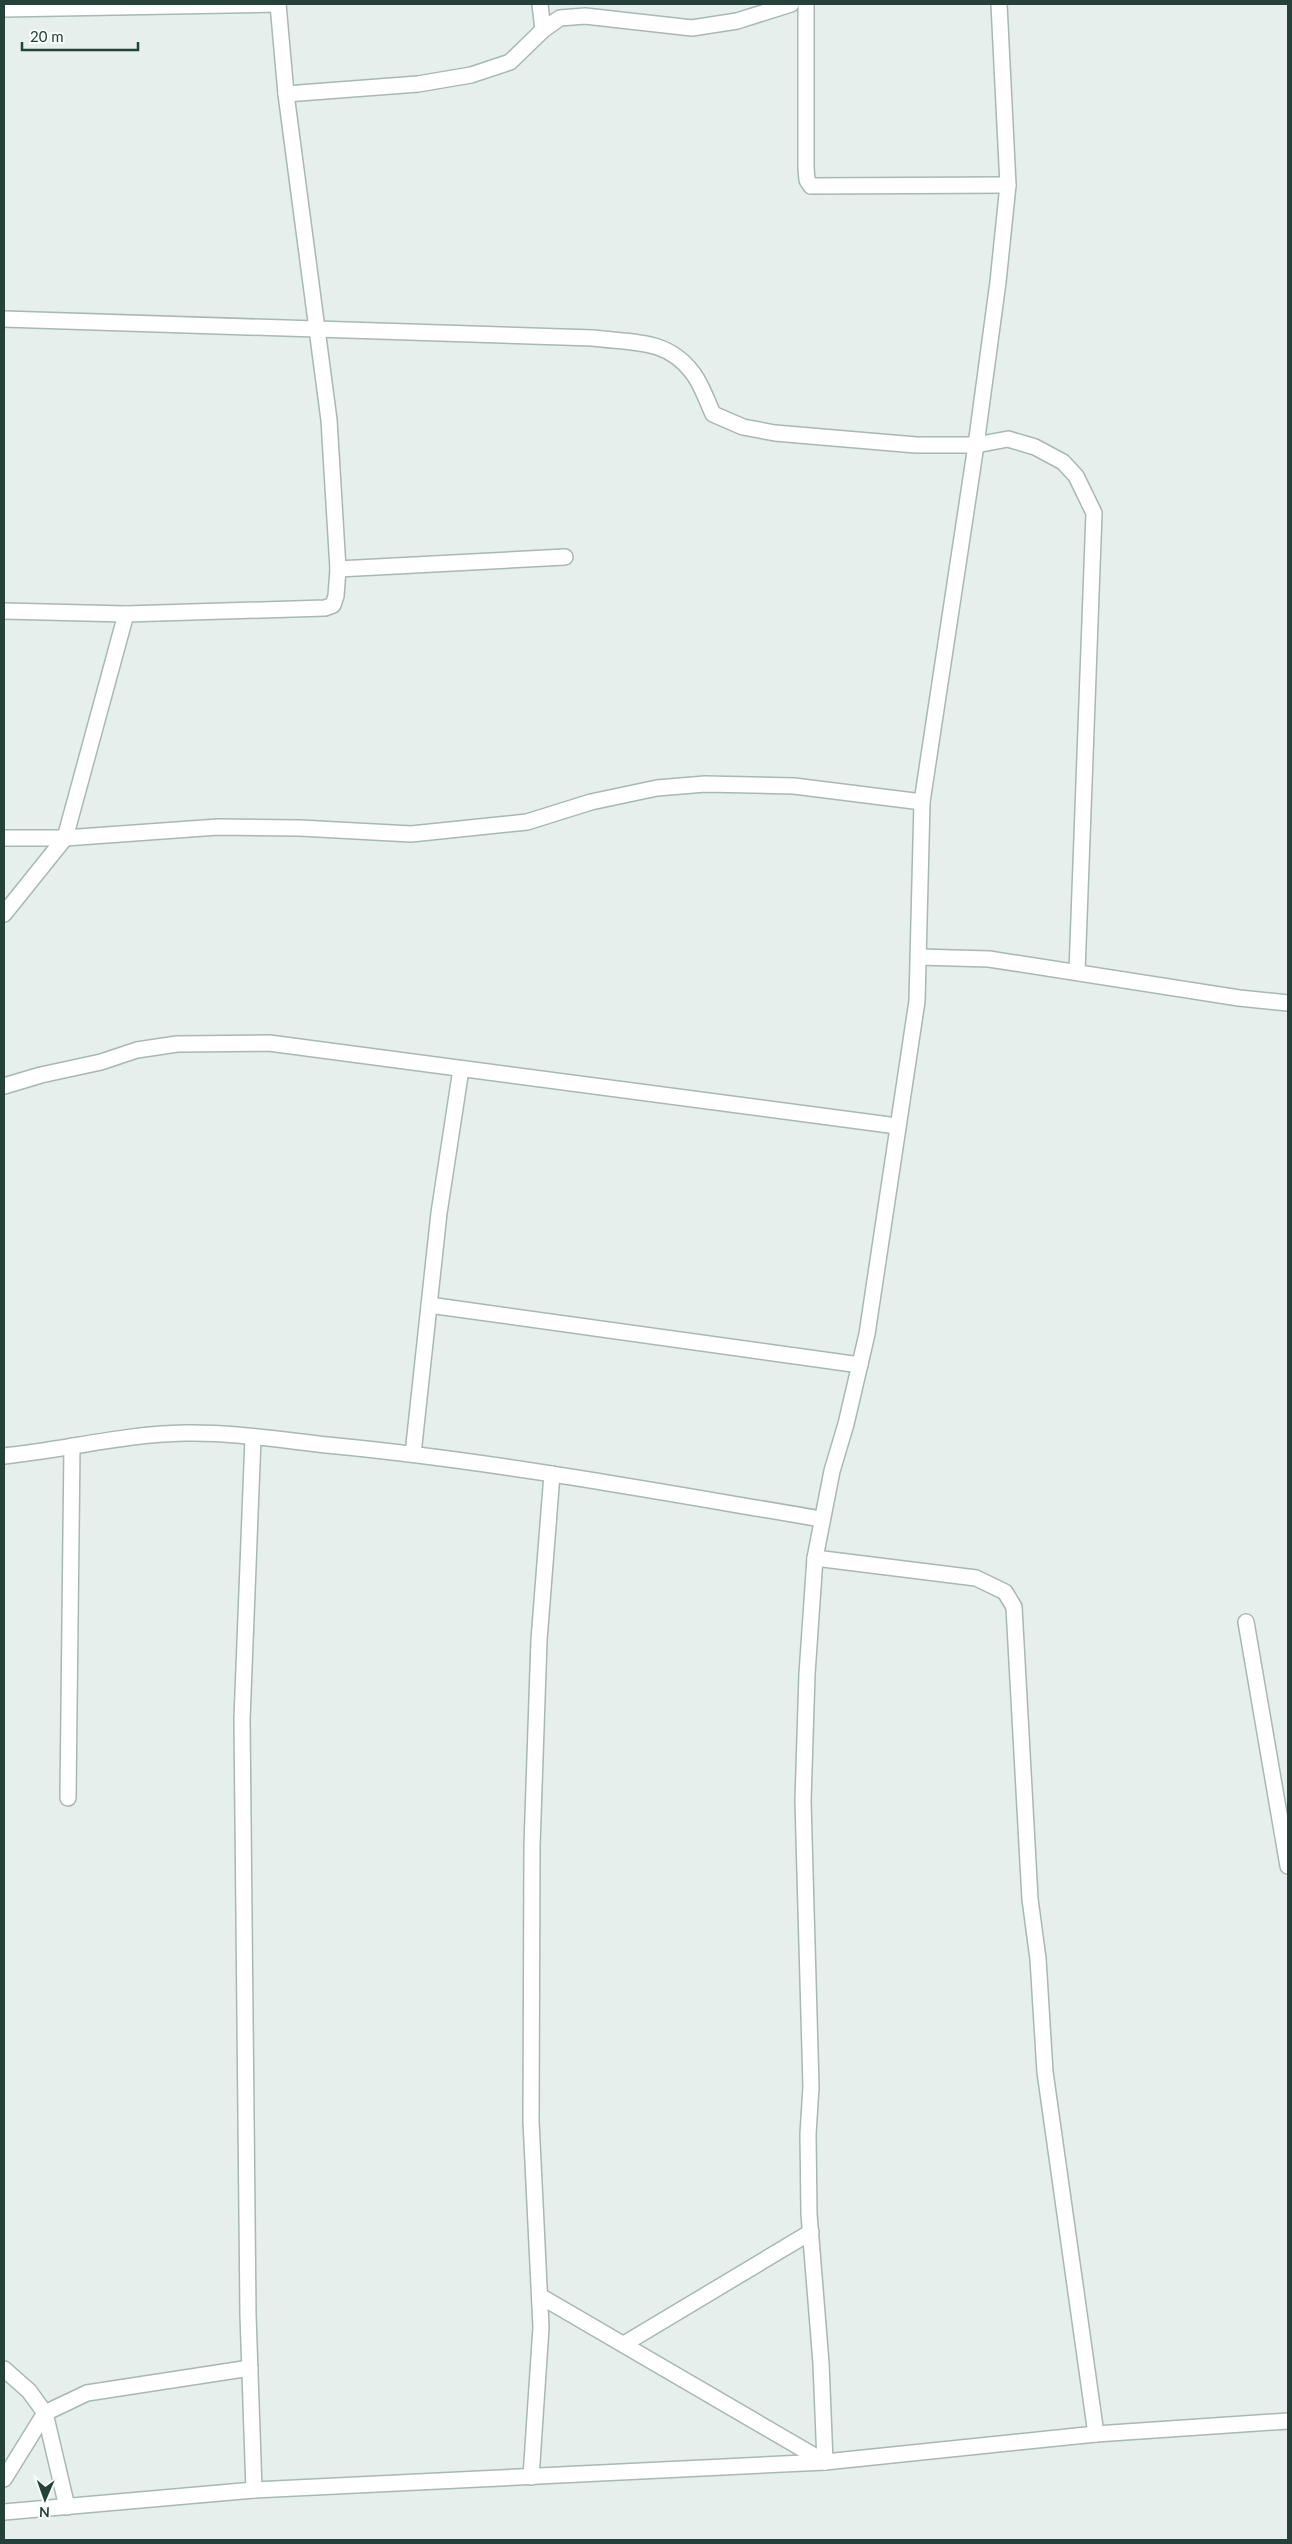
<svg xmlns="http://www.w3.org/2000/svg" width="1292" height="2544" viewBox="0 0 1292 2544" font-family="Lato,sans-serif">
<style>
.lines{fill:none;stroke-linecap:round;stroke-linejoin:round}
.minor-casing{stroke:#a8b8b2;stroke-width:18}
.minor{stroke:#fff;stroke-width:15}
</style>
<rect width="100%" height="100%" fill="#e6efeb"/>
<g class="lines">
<defs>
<g id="minor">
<polyline points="278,4 286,94 329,420 338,569 565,557"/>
<polyline points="540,4 543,30"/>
<polyline points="806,4 806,168 807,180 811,186 1008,185"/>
<polyline points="4,9 278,4"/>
<polyline points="286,94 418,84 471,75 510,62 543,30 560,18 585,16 692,28 737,21 791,4"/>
<path d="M 4,319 L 593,338 C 631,343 666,338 692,372 C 701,383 707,401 713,414 L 743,427 L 775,433 L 916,445 L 976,445 L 1008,439 L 1035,447 L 1063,462 L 1076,476 L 1094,513 L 1077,972"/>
<polyline points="4,611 126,614 325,608 333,605 336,596 338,569"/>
<polyline points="4,838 65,838 218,827 300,828 411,834 527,822 591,802 657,788 705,784 794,786 922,802"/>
<polyline points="4,914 65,838 126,614"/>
<polyline points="919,957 989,959 1239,998 1288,1003"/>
<polyline points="4,1086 41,1075 101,1062 137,1050 177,1044 269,1043 897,1126"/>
<polyline points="429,1305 860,1365"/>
<polyline points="253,1438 242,1719 248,2315 254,2490"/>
<polyline points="413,1454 439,1213 461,1069"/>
<path d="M 4,1456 C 64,1450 124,1434 185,1433 C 235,1432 287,1441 337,1446 C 500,1462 660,1492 821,1519"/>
<polyline points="815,1558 976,1578 1005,1592 1014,1607 1030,1899 1038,1959 1045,2072 1096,2434"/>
<polyline points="1246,1622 1288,1866"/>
<polyline points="68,1798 72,1446"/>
<polyline points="540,2296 825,2462"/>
<polyline points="624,2344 811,2232"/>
<polyline points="4,2369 29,2391 45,2413 67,2507"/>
<polyline points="825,2462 821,2363 809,2214 808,2134 811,2087 803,1801 807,1674 815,1558 832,1471 846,1424 867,1334 917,1001 922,802 976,445 998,282 1008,185 999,4"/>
<polyline points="531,2477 541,2327 531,2121 532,1846 539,1640 552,1474"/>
<polyline points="4,2479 45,2413 87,2393 250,2368"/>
<polyline points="4,2512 254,2490 825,2462 1096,2434 1288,2421"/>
</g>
</defs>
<!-- minor casing -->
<use href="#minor" class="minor-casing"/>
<!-- minor -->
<use href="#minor" class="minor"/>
</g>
<!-- border -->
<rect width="1292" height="2544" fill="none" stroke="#24423a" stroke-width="10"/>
<!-- north arrow -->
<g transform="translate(45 2499) rotate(182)" stroke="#f7fbf9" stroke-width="4" paint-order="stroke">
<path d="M0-4L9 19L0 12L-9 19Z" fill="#24423a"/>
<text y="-8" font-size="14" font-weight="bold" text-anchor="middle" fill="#24423a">N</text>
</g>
<!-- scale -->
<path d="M22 42v8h116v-8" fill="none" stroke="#24423a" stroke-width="2.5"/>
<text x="30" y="42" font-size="15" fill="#24423a" stroke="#f7fbf9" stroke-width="4" paint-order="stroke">20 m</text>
</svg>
